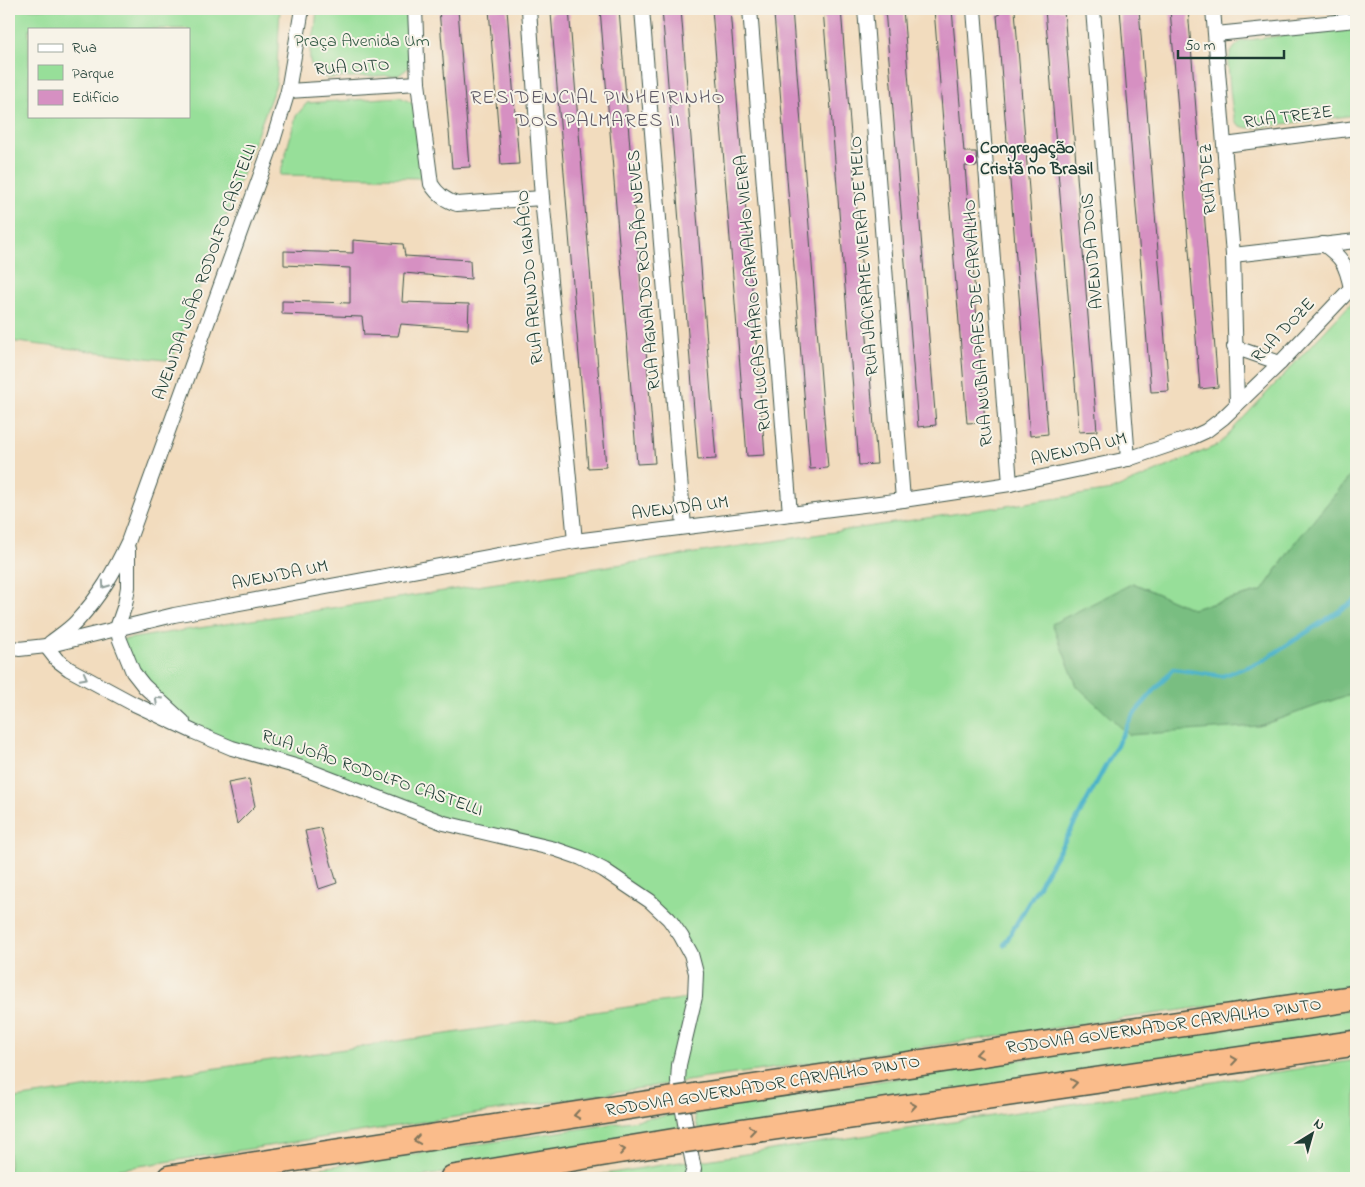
<svg xmlns="http://www.w3.org/2000/svg" width="1365" height="1187" viewBox="0 0 1365 1187" font-family="'Indie Flower',sans-serif">
<style>
.green{fill:#97df99;stroke:#5b8e66;fill-rule:evenodd}
.forest{fill:#79be81;stroke:#4c7e5a}
.lines{fill:none;stroke-linecap:round;stroke-linejoin:round}
.stream{stroke:#4ab2c9;stroke-width:4.5}
.building{fill:#d690c2}
.street-casing{stroke:#3f5549;stroke-width:16}
.highway-casing{stroke:#3f5549;stroke-width:28}
.street{stroke:#fff;stroke-width:14}
.highway{stroke:#fabc8b;stroke-width:25}
.highway-bridge-casing{stroke:#3f5549;stroke-width:28;stroke-linecap:butt}
.highway-bridge{stroke:#fabc8b;stroke-width:25}
.oneway{stroke:#8f9e9a}
.oneway2{stroke:#82765b}
.poi-dot{fill:#b5179e;stroke:#f7f3e8;stroke-width:2}
.labels{text-anchor:middle;dominant-baseline:central;stroke-width:4;stroke-linejoin:round;paint-order:stroke}
.park-label{font-size:18px;fill:#375d48;stroke:#f7f3e8}
.street-label{font-size:18px;fill:#1f3d34;stroke:#f7f3e8}
.poi-label{font-size:18px;font-weight:bold;fill:#1f3d34;stroke:#f7f3e8;text-anchor:start}
.quarter-label{font-size:20px;letter-spacing:1px;fill:#5f5a66;stroke:#f7f3e8}
</style>
<rect width="100%" height="100%" fill="#f7f3e8"/>
<filter id="ink" filterUnits="userSpaceOnUse"><feTurbulence type="fractalNoise" baseFrequency=".02" numOctaves="2"/><feDisplacementMap in="SourceGraphic" scale="10" xChannelSelector="R" yChannelSelector="G"/><feConvolveMatrix kernelMatrix="1 2 1 2 8 2 1 2 1" color-interpolation-filters="sRGB"/></filter>
<filter id="wash" filterUnits="userSpaceOnUse"><feTurbulence type="fractalNoise" baseFrequency=".0096" numOctaves="4" result="noise"/><feDisplacementMap in="SourceGraphic" scale="20" xChannelSelector="R" yChannelSelector="G"/><feGaussianBlur stdDeviation="1.12" result="paint"/><feColorMatrix in="noise" values="0 0 0 0 0 0 0 0 0 0 0 0 0 0 0 0 0 1.4 0 .05"/><feComposite in="paint" operator="in"/></filter>
<g filter="url(#wash)">
<rect width="100%" height="100%" fill="#f2dcbe"/>
<!-- green -->
<g class="green">
<path d="M 9,9 L 280,9 L 276,84 L 172,361 L 9,341 ZM 29,29 L 189,29 L 189,116 L 29,116 Z"/>
<path d="M 317,9 L 412,9 L 412,62 L 407,69 L 399,75 L 327,78 C 301,68 311,50 315,29 C 316,23 316,16 317,9 Z"/>
<path d="M 1356,25 L 1356,115 L 1252,128 C 1246,128 1241,127 1237,123 C 1231,115 1229,75 1228,63 C 1230,53 1233,47 1242,41 Z"/>
<polygon points="400,97 412,103 419,114 422,178 280,175 296,116 307,103"/>
<polygon points="1356,298 1356,469 1296,542 1262,591 1192,609 1133,583 1259,726 1356,692 1356,985 700,1079 62,1178 9,1178 9,1099 695,997 696,973 677,930 612,868 476,830 187,729 133,672 120,640 1112,490 1218,445"/>
<polygon points="1356,1009 1356,1033 699,1133 694,1113 879,1081"/>
<polygon points="1356,1060 1356,1178 699,1178 700,1161"/>
<polygon points="677,1114 680,1135 413,1178 255,1178"/>
<polygon points="687,1161 690,1164 687,1178 580,1178"/>
</g>
<!-- forest -->
<polygon class="forest" points="1356,469 1356,692 1259,726 1129,735 1077,686 1052,624 1133,583 1192,609 1262,591 1299,538"/>
<g class="lines">
<!-- stream -->
<polyline class="stream" points="1004,945 1071,830 1133,715 1173,669 1222,676 1261,662 1356,600"/>
</g>
<g id="blocks">
<!-- building -->
<g class="building">
<polygon points="439,9 458,9 470,167 452,168"/>
<polygon points="489,9 507,9 519,164 501,165"/>
<polygon points="569,9 606,467 588,468 551,13 554,13 553,10"/>
<polygon points="600,9 619,9 655,463 637,464"/>
<polygon points="662,9 681,9 716,459 698,460"/>
<polygon points="712,9 730,9 765,455 747,456"/>
<polygon points="792,9 828,468 810,469 774,14 776,14 776,10"/>
<polygon points="823,9 841,9 877,464 859,465"/>
<polygon points="885,9 903,9 936,425 918,427"/>
<polygon points="934,9 952,9 964,152 976,152 977,166 965,166 985,422 967,423"/>
<polygon points="1045,9 1064,10 1097,431 1079,432"/>
<polygon points="1120,9 1139,9 1169,391 1151,392"/>
<polygon points="1170,9 1188,9 1218,387 1200,389"/>
<polygon points="1015,10 1048,434 1030,436 997,15 999,15 999,11"/>
<polygon points="353,240 403,244 405,256 470,260 471,279 404,273 402,302 469,304 468,329 401,324 398,336 364,335 362,317 282,314 282,301 350,303 350,268 284,265 284,251 353,253"/>
<polygon points="249,779 255,806 237,824 228,783"/>
<polygon points="321,828 337,883 319,889 305,831"/>
</g>
</g>
</g>
<g filter="url(#ink)">
<use href="#blocks" fill-opacity="0" stroke="#3f5549" stroke-width="1"/>
<g class="lines">
<defs>
<g id="street">
<path d="M 415,9 L 418,83 L 431,184 C 438,195 445,200 457,204 L 542,198"/>
<polyline points="529,9 542,198 575,541"/>
<polyline points="642,9 684,527"/>
<polyline points="750,9 790,514"/>
<polyline points="865,9 903,500"/>
<polyline points="974,9 1010,484"/>
<polyline points="1093,9 1128,459"/>
<polyline points="1213,9 1233,255 1237,404"/>
<polyline points="1216,34 1356,20"/>
<polyline points="288,91 418,83"/>
<polyline points="1225,145 1356,128"/>
<path d="M 1323,244 C 1343,258 1346,265 1351,288"/>
<polyline points="1233,255 1356,241"/>
<polyline points="1234,347 1280,363"/>
<polyline points="128,549 128,587 125,605 117,628 120,640 133,672 144,686 183,722"/>
<path d="M 50,643 C 59,636 70,629 77,621 C 100,596 114,572 128,542 L 273,141 L 288,91 L 302,9"/>
<polyline points="46,646 57,660 69,669 132,703 194,732 232,748 302,768 444,823 555,849 581,858 604,870 650,901 669,919 681,936 691,954 696,973 695,997 679,1065 678,1081 685,1123 694,1169 691,1178"/>
<polyline points="9,647 19,649 46,646 174,615 575,541 903,500 1010,484 1128,459 1193,437 1206,431 1223,418 1280,363 1356,283"/>
</g>
<g id="highway">
<polyline points="697,1096 1356,998"/>
<polyline points="704,1137 1356,1043"/>
<polyline points="170,1178 677,1099"/>
<polyline points="453,1178 683,1140"/>
</g>
</defs>
<!-- street casing -->
<use href="#street" class="street-casing"/>
<!-- highway casing -->
<use href="#highway" class="highway-casing"/>
<!-- street -->
<use href="#street" class="street"/>
<!-- highway -->
<use href="#highway" class="highway"/>
<defs>
<g id="highway-bridge">
<polyline points="677,1099 697,1096"/>
<polyline points="683,1140 704,1137"/>
</g>
</defs>
<!-- highway-bridge casing -->
<use href="#highway-bridge" class="highway-bridge-casing"/>
<!-- highway-bridge -->
<use href="#highway-bridge" class="highway-bridge"/>
</g>
<!-- one-way arrows -->
<defs><path id="oneway-chevron" d="M-2-3.5L2.5 0L-2 3.5" fill="none" stroke-width="1.6" stroke-linecap="round" stroke-linejoin="round" transform="scale(1.25)"/></defs>
<g class="oneway">
<use href="#oneway-chevron" transform="translate(105 585) rotate(125)"/>
<use href="#oneway-chevron" transform="translate(84 677) rotate(28)"/>
<use href="#oneway-chevron" transform="translate(158 700) rotate(-136)"/>
</g>
<g class="oneway2">
<use href="#oneway-chevron" transform="translate(979 1054) rotate(172)"/>
<use href="#oneway-chevron" transform="translate(1234 1060) rotate(-8)"/>
<use href="#oneway-chevron" transform="translate(1074 1083) rotate(-8)"/>
<use href="#oneway-chevron" transform="translate(913 1106) rotate(-8)"/>
<use href="#oneway-chevron" transform="translate(577 1115) rotate(171)"/>
<use href="#oneway-chevron" transform="translate(752 1130) rotate(-8)"/>
<use href="#oneway-chevron" transform="translate(417 1140) rotate(171)"/>
<use href="#oneway-chevron" transform="translate(622 1150) rotate(-9)"/>
</g>
</g>
<!-- markers -->
<circle class="poi-dot" cx="970" cy="159" r="5"/>
<g class="labels">
<!-- park labels -->
<g class="park-label">
<text x="362" y="42">Praça Avenida Um</text>
</g>
<!-- street labels -->
<g class="street-label">
<text transform="translate(352 68) rotate(-4)">RUA OITO</text>
<text transform="translate(1288 118) rotate(-7)">RUA TREZE</text>
<text transform="translate(1209 179) rotate(-94)">RUA DEZ</text>
<text transform="translate(1093 251) rotate(-95)">AVENIDA DOIS</text>
<text transform="translate(865 256) rotate(-94)">RUA JACIRAME VIEIRA DE MELO</text>
<text transform="translate(645 270) rotate(-95)">RUA AGNALDO ROLDÃO NEVES</text>
<text transform="translate(206 272) rotate(-70)">AVENIDA JOÃO RODOLFO CASTELLI</text>
<text transform="translate(531 277) rotate(-95)">RUA ARLINDO IGNÁCIO</text>
<text transform="translate(754 293) rotate(-95)">RUA LUCAS MÁRIO CARVALHO VIEIRA</text>
<text transform="translate(979 323) rotate(-94)">RUA NUBIA PAES DE CARVALHO</text>
<text transform="translate(1284 331) rotate(-46)">RUA DOZE</text>
<text transform="translate(1079 450) rotate(-13)">AVENIDA UM</text>
<text transform="translate(680 509) rotate(-7)">AVENIDA UM</text>
<text transform="translate(280 576) rotate(-11)">AVENIDA UM</text>
<text transform="translate(372 774) rotate(19)">RUA JOÃO RODOLFO CASTELLI</text>
<text transform="translate(1164 1027) rotate(-8)">RODOVIA GOVERNADOR CARVALHO PINTO</text>
<text transform="translate(763 1087) rotate(-9)">RODOVIA GOVERNADOR CARVALHO PINTO</text>
</g>
<!-- poi labels -->
<g class="poi-label">
<text x="980" y="149">Congregação<tspan x="980" dy="21">Cristã no Brasil</tspan></text>
</g>
<!-- quarter labels -->
<g class="quarter-label">
<text x="598" y="98">RESIDENCIAL PINHEIRINHO<tspan x="598" dy="23">DOS PALMARES II</tspan></text>
</g>
</g>
<!-- margin -->
<rect width="1365" height="1187" fill="none" stroke="#f7f3e8" stroke-width="30"/>
<!-- legend -->
<rect x="28" y="28" width="162" height="90" fill="#f7f3e8" stroke="#a1aaa0"/>
<rect x="38" y="44" width="25" height="8" fill="#ffffff" stroke="#a1aaa0"/>
<text x="72" y="52" font-size="15" fill="#1f3d34">Rua</text>
<rect x="38" y="65" width="25" height="15" fill="#97df99" stroke="#a1aaa0"/>
<text x="72" y="78" font-size="15" fill="#1f3d34">Parque</text>
<rect x="38" y="90" width="25" height="15" fill="#d690c2" stroke="#a1aaa0"/>
<text x="72" y="102" font-size="15" fill="#1f3d34">Edifício</text>
<!-- north arrow -->
<g transform="translate(1312 1134) rotate(37)" stroke="#f7f3e8" stroke-width="4" paint-order="stroke">
<path d="M0-4L9 19L0 12L-9 19Z" fill="#1f3d34"/>
<text y="-8" font-size="14" font-weight="bold" text-anchor="middle" fill="#1f3d34">N</text>
</g>
<!-- scale -->
<path d="M1178 50v8h106v-8" fill="none" stroke="#1f3d34" stroke-width="2.5"/>
<text x="1185" y="50" font-size="15" fill="#1f3d34" stroke="#f7f3e8" stroke-width="4" paint-order="stroke">50 m</text>
</svg>
